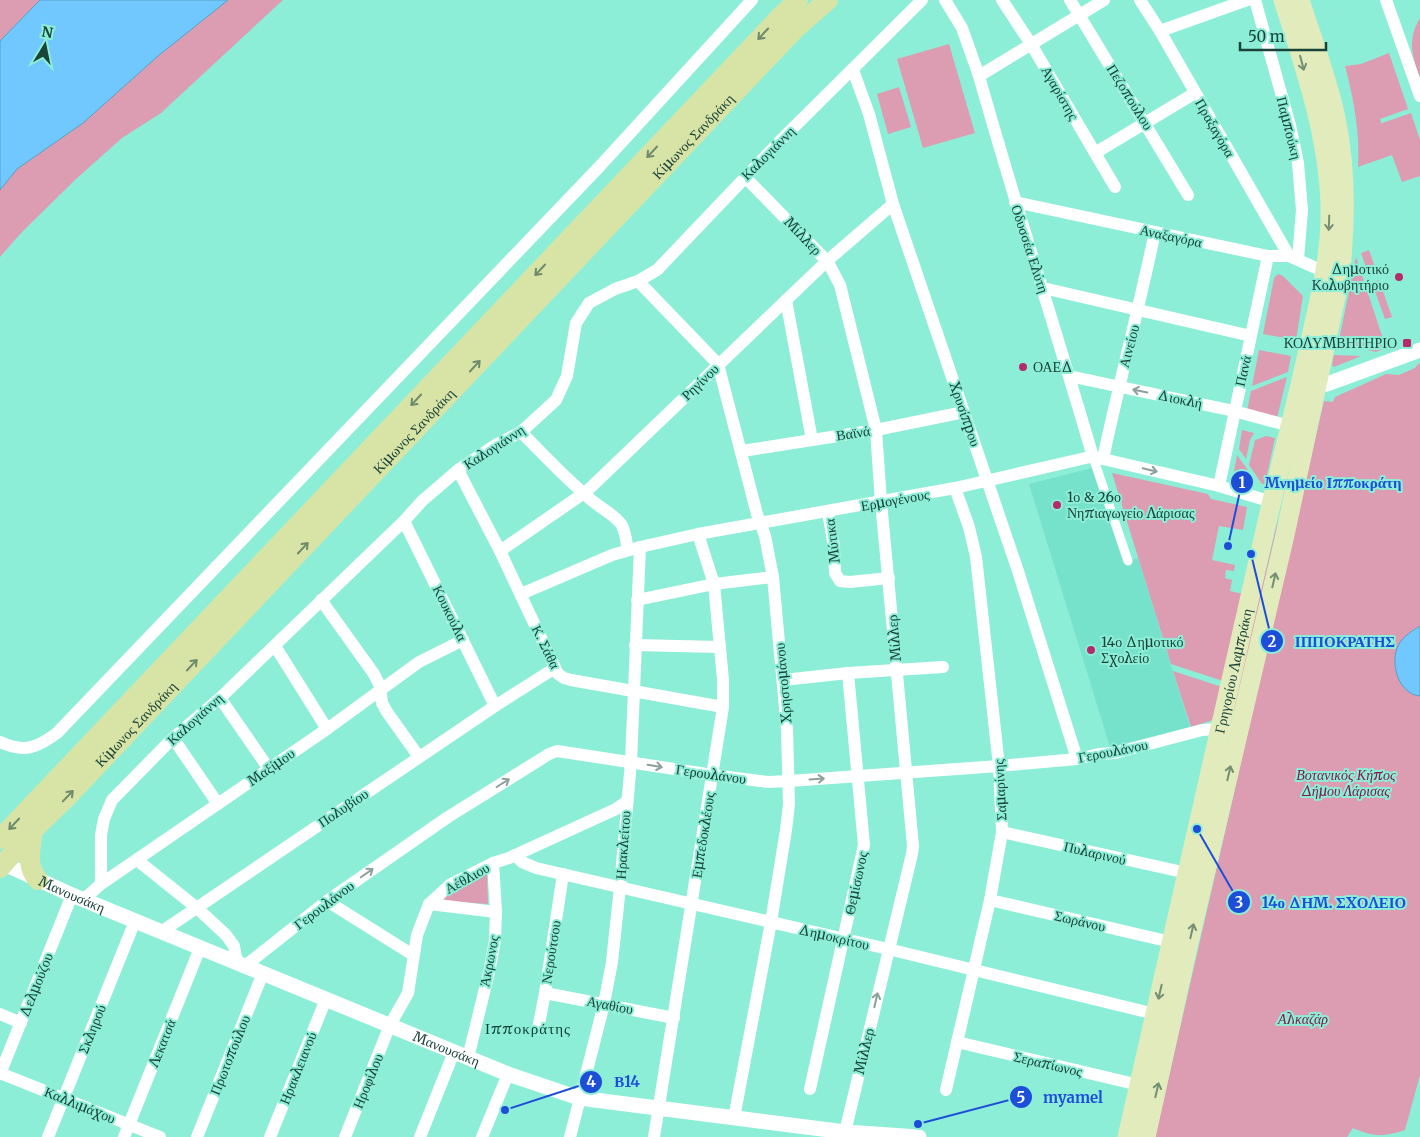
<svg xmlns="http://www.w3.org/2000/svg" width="1420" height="1137" viewBox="0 0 1420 1137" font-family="Merriweather,serif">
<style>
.built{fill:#77e2cb}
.green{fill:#dc9cb1}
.water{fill:#70c8fe;stroke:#56a0c3}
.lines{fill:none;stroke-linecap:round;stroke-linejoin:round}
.pedestrian{stroke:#fff;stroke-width:9}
.minor{stroke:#fff;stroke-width:12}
.tertiary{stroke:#fff;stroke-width:15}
.primary{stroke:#e2ebbc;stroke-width:19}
.trunk{stroke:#d8e4a6;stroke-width:20}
.oneway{stroke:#6f8b6b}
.oneway2{stroke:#748f74}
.oneway3{stroke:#8ca19c}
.poi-dot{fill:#b42b6b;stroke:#8deed7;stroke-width:2}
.labels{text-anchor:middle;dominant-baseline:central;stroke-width:4;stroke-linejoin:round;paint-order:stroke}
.street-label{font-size:14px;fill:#1a433a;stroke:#8deed7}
.poi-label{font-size:14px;fill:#1a433a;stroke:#8deed7;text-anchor:start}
.park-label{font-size:14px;font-style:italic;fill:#81194a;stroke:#8deed7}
.neighbourhood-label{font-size:15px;letter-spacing:1px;fill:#0c443a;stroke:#8deed7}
.leader{fill:none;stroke:#1d4ed8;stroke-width:2}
.callout-dot{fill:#1d4ed8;stroke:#8deed7;stroke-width:2}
.mark-label{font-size:15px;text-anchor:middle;font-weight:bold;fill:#fff}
.callout-label{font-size:15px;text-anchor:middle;font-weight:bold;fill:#1d4ed8;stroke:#8deed7;stroke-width:4;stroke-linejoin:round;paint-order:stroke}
</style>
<rect width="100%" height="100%" fill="#8deed7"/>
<!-- built -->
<polygon class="built" points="1092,468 1123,562 1138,558 1190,727 1110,747 1029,484"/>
<!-- green -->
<g class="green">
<polygon points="0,0 40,0 0,41"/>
<polygon points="228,0 283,0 161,113 122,138 76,179 21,233 0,257 0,190 17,169 83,123 158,56"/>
<path d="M 1420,18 L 1420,78 C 1412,56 1407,40 1420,18 Z"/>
<polygon points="949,44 975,133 923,148 897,59"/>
<path d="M 1389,53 L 1408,109 L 1380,119 L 1382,125 L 1382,123 L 1411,113 L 1420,140 L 1420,176 L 1402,182 L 1392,155 L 1358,167 C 1360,133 1354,100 1345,66 L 1361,64 Z"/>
<polygon points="899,87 911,127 888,134 877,94"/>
<polygon points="1369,250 1377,273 1369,276 1361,253"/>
<polygon points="1356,257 1386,348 1376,352 1363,349 1337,350"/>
<polygon points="1278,274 1283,276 1303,296 1296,340 1263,334 1274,278"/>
<polygon points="1379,280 1392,317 1385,319 1372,283"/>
<polygon points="1259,350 1291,356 1288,372 1252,386"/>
<polygon points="1334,355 1361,356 1334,367 1332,365"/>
<path d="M 1420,363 L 1420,626 C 1413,630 1403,637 1399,644 C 1389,662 1398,694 1420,696 L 1420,1075 L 1405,1130 C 1383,1137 1373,1137 1353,1128 L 1347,1137 L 1155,1137 L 1324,401 L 1333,402 L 1335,397 L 1386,374 L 1399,375 L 1415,368 L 1417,365 Z"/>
<polygon points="1287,377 1277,418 1247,411 1251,391"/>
<polygon points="1242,430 1254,433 1250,440 1246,459 1239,449"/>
<polygon points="1266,436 1275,438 1265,484 1262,484 1249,465 1255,440"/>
<polygon points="1237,455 1255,480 1252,493 1231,489"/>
<polygon points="1112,473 1208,494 1211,499 1247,507 1243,530 1219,526 1212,560 1235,565 1234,571 1226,570 1225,578 1232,580 1230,591 1243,594 1223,681 1171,664"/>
<polygon points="1278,520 1272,563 1237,711 1232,710"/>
<polygon points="1173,671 1222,687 1216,719 1191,727"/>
<path d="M 487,874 L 488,904 L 443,901 C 451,888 472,878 487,874 Z"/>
</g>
<!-- water -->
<g class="water">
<polygon points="40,0 228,0 158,56 83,123 17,169 0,190 0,41"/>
<path d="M 1420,626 L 1420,696 C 1398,694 1389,662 1399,644 C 1403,637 1413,630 1420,626 Z"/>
</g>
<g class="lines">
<!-- pedestrian -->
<polyline class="pedestrian" points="1093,457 1128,561"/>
<!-- minor -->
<g class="minor">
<polyline points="945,0 962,28 979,76"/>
<polyline points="1002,0 1031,44 1115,187"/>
<polyline points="1070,0 1188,195"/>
<polyline points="1140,0 1160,31 1289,256"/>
<polyline points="1255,0 1290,125 1298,163 1302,210 1298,259"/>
<polyline points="1386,0 1420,96"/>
<polyline points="1160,31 1247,0"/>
<polyline points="853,70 869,114 893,204 1018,571 1077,759"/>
<polyline points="1095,153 1195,93"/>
<polyline points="745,177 823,257 830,266 840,285 876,430 881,502 913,846 912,854 845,1132"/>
<polyline points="1015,202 1268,256 1289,256 1325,272"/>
<polyline points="638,281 718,364 757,514 765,536 773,577 787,730 789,804 786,830 771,922 734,1118"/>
<polyline points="1043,288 1251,336"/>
<polyline points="786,300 812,440"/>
<polyline points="1069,376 1234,411 1290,426"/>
<path d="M 521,432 C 543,454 564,477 588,497 C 598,507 613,513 621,524 C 626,532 626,542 628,550"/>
<polyline points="742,451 876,430 964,412"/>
<path d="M 1093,457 C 1056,330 1015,204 979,76 L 1104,0"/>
<path d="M 1103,459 C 1119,383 1139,308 1155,232"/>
<polyline points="458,470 500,551 558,674 564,678 571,680 723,707"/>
<polyline points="1219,486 1268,256"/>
<polyline points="828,512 834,547 835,573 840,581 850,582 889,578"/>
<polyline points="404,521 495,706"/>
<polyline points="500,551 587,491 827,261 893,204"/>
<polyline points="521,594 612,555 640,547 698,534 955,488 1090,457 1103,459 1219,486 1272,502"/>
<polyline points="321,600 374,674 380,686 382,703 387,712 419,757"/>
<polyline points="637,600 714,584 773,577"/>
<polyline points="635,645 720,647"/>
<polyline points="275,646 327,729"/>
<polyline points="783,680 848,673 943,667"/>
<polyline points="220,698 269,769"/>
<polyline points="173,738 218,804"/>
<path d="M 0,742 C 24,753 37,748 57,733 L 600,166 L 752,0"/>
<polyline points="1002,832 1187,873"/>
<polyline points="515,855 522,862 536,868 888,949 1155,1014"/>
<polyline points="137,860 197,908 226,935 234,946 237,963"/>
<polyline points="101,884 101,835 104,819 112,800 173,738 220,698 404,521 422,501 458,470 497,444 521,432 556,400 567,376 576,323 589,303 615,289 638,281 657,270 780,141 922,0"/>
<polyline points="83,900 101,884 327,729 419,662 463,640"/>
<polyline points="990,900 1171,942"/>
<polyline points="327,901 413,955"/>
<polyline points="429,904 496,912"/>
<polyline points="161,932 495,706 555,668"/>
<polyline points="245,966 327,901 448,817 549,754 557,751 713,775 768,782 789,781 999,766 1077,759 1099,754 1115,753 1202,730 1216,729 1226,731"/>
<polyline points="545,993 674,1018"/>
<polyline points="0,1014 21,1023"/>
<polyline points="538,1029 545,993 563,874"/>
<polyline points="957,1042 1139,1085"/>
<polyline points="468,1058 490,968 495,940 496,912 493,863"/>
<polyline points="0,1073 160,1137"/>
<polyline points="0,1074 72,895"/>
<polyline points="810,1089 864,845 848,673"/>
<polyline points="946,1090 990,900 1002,832 999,766 976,557 969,527 955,488"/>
<polyline points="48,1137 135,921"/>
<polyline points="124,1137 200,948"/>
<polyline points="197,1137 263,973"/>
<polyline points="270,1137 326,999"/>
<polyline points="345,1137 390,1025 408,993 417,935 429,904 451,884 493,863 509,858 616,809 626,802"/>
<polyline points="420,1137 454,1052"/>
<polyline points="482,1137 508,1074"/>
<polyline points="570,1137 604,1004 612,962 620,887 631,762 640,547"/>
<polyline points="654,1137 723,707 723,680 714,584 698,534"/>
</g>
<!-- tertiary -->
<g class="tertiary">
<polyline points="1307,383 1318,385 1327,384 1420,350"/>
<path id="s1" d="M 0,862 L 72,895 L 508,1074 L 579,1098 L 845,1132 L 919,1137"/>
</g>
<!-- primary -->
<g class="primary">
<path id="s2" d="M 1127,1137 C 1174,934 1220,730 1266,526 C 1281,461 1298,397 1312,332 C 1320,296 1329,260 1330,222 C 1332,146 1306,72 1283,0"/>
<path d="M 1146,1137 L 1188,947 L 1285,535 L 1340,278 C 1346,225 1347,171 1336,118 C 1328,79 1312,38 1300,0"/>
</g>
<!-- trunk -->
<g class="trunk">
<path d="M 33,830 C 31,849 25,865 38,880"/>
<polyline points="0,839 781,16 798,0"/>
<path id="s3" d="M 0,868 L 33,830 L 67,797 L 795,29 L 828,0"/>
</g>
</g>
<!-- one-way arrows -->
<defs><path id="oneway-shaft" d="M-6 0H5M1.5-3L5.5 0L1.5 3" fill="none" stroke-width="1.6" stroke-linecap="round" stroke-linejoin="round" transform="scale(1.25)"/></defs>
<g class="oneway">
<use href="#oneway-shaft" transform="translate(763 34) rotate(133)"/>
<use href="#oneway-shaft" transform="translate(652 152) rotate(133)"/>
<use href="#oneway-shaft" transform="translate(540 270) rotate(133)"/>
<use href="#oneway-shaft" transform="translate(475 366) rotate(-47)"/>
<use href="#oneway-shaft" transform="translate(416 400) rotate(133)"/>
<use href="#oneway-shaft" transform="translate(303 548) rotate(-47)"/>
<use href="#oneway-shaft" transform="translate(192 665) rotate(-47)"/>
<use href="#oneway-shaft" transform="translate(68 796) rotate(-46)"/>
<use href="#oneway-shaft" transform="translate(14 824) rotate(133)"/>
</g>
<g class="oneway2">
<use href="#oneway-shaft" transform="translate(1302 63) rotate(75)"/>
<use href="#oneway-shaft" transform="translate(1329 223) rotate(92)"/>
<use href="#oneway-shaft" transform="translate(1274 580) rotate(-77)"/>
<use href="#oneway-shaft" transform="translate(1229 773) rotate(-77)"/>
<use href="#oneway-shaft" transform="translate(1192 931) rotate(-77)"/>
<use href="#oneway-shaft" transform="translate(1160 992) rotate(103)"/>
<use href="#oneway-shaft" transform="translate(1157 1090) rotate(-77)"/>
</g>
<g class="oneway3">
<use href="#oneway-shaft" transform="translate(1140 391) rotate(-168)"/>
<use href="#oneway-shaft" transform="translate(1150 470) rotate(13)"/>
<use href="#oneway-shaft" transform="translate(655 766) rotate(9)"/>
<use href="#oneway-shaft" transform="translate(817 779) rotate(-4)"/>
<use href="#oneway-shaft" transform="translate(503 783) rotate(-32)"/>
<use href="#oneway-shaft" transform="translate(367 873) rotate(-35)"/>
<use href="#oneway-shaft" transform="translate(876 1000) rotate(-77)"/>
</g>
<!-- markers -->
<g class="poi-dot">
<circle cx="1399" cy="277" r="5"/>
<rect x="1402" y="338" width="10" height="10" rx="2.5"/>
<circle cx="1023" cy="367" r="5"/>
<circle cx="1057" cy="505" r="5"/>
<circle cx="1091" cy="650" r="5"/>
</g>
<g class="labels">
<!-- street labels -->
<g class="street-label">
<text transform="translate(1060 93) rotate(60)">Αγαρίστης</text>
<text transform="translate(1130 97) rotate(58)">Πεζοπούλου</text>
<text transform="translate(1215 128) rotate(60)">Πραξαγόρα</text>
<text transform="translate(1289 128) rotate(76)">Παμπούκη</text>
<text stroke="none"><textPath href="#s3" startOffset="1008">Κίμωνος Σανδράκη</textPath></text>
<text transform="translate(768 153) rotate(-45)">Καλογιάννη</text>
<text transform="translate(803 236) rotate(46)">Μίλλερ</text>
<text transform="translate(1171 236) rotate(12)">Αναξαγόρα</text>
<text transform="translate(1030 249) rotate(72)">Οδυσσέα Ελύτη</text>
<text transform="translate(1129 346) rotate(-75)">Αινείου</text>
<text transform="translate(1243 371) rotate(-77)">Πανά</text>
<text transform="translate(700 382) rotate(-44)">Ρηγίνου</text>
<text transform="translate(1180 399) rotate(12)">Διοκλή</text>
<text transform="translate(965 414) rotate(71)">Χρυσίπpου</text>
<text stroke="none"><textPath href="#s3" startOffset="602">Κίμωνος Σανδράκη</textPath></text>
<text transform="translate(853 433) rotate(-9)">Βαϊνά</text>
<text transform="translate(494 447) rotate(-33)">Καλογιάννη</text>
<text transform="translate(895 500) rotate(-10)">Ερμογένους</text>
<text transform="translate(832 541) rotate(-97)">Μύτικα</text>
<text transform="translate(450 613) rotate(64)">Κουκούλα</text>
<text transform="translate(894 638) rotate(-95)">Μίλλερ</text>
<text transform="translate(546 647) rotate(64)">Κ. Σάθα</text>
<text stroke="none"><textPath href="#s2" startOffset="478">Γρηγορίου Λαμπράκη</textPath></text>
<text transform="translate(783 683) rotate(-95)">Χρηστομάνου</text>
<text transform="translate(195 719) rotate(-42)">Καλογιάννη</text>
<text stroke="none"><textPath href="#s3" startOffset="198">Κίμωνος Σανδράκη</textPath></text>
<text transform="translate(1113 751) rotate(-11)">Γερουλάνου</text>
<text transform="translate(271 767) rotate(-35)">Μαξίμου</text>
<text transform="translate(711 774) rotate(8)">Γερουλάνου</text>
<text transform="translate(1000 790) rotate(-93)">Σαμαρίνης</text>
<text transform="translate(343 808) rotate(-34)">Πολυβίου</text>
<text transform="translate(703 835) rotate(-81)">Εμπεδοκλέους</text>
<text transform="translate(623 845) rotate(-86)">Ηρακλείτου</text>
<text transform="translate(1095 853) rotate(13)">Πυλαρινού</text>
<text transform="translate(467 878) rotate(-29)">Αέθλιου</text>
<text transform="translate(856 883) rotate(-78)">Θεμίσωνος</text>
<text stroke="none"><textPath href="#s1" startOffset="79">Μανουσάκη</textPath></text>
<text transform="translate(324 905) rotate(-37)">Γερουλάνου</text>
<text transform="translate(1080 921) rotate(13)">Σωράνου</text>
<text transform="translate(834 937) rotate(13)">Δημοκρίτου</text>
<text transform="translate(551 952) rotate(-81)">Νερούτσου</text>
<text transform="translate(489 961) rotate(-79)">Άκρωνος</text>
<text transform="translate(36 985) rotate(-68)">Δελμούζου</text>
<text transform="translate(610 1005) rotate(11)">Αγαθίου</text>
<text transform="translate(92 1029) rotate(-68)">Σκληρού</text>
<text transform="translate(162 1043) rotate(-68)">Λεκατσά</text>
<text stroke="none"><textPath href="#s1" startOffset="484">Μανουσάκη</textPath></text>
<text transform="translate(864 1051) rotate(-77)">Μίλλερ</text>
<text transform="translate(230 1055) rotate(-68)">Πρωτοπούλου</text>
<text transform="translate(1048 1064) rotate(13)">Σεραπίωνος</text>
<text transform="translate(298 1068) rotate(-68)">Ηρακλειανού</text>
<text transform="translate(368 1081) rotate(-68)">Ηροφίλου</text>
<text transform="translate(80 1105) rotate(22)">Καλλιμάχου</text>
</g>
<!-- poi labels -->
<g class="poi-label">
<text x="1389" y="269" text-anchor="end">Δημοτικό<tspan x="1389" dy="16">Κολυβητήριο</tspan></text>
<text x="1397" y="343" text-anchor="end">ΚΟΛΥΜΒΗΤΗΡΙΟ</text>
<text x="1033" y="367">ΟΑΕΔ</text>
<text x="1067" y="497">1ο &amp; 26ο<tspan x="1067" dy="16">Νηπιαγωγείο Λάρισας</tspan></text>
<text x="1101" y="642">14ο Δημοτικό<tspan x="1101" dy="16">Σχολείο</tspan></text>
</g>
<!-- park labels -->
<g class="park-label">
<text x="1346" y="775">Βοτανικός Κήπος<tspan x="1346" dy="16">Δήμου Λάρισας</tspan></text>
<text x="1303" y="1019">Αλκαζάρ</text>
</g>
<!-- neighbourhood labels -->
<g class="neighbourhood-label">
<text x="528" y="1028">Ιπποκράτης</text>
</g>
</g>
<!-- callouts -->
<path class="leader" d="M1228 546L1242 482M1251 554L1272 641M1197 829L1239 902M505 1110L591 1082M918 1124L1021 1097"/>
<g class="callout-dot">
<circle cx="1228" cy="546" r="5"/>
<circle cx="1251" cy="554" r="5"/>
<circle cx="1197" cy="829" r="5"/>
<circle cx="505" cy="1110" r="5"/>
<circle cx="918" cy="1124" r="5"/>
<circle cx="1242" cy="482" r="12"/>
<circle cx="1272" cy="641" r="12"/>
<circle cx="1239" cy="902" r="12"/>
<circle cx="591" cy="1082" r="12"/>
<circle cx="1021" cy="1097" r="12"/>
</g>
<g class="mark-label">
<text x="1242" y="488">1</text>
<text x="1272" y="647">2</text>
<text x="1239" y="908">3</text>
<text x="591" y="1087">4</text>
<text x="1021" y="1103">5</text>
</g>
<g class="callout-label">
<text x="1333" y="488">Μνημείο Ιπποκράτη</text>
<text x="1345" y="647">ΙΠΠΟΚΡΑΤΗΣ</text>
<text x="1334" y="908">14ο ΔΗΜ. ΣΧΟΛΕΙΟ</text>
<text x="627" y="1087">Β14</text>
<text x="1073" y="1103">myamel</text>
</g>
<!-- north arrow -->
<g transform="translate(45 45) rotate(10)" stroke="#8deed7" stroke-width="4" paint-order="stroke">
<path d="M0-4L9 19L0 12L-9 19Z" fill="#1a433a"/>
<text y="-8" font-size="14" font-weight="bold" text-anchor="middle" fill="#1a433a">N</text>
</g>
<!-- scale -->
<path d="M1240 42v8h86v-8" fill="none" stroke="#1a433a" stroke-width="2.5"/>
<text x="1248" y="42" font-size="15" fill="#1a433a" stroke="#8deed7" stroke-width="4" paint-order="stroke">50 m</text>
</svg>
